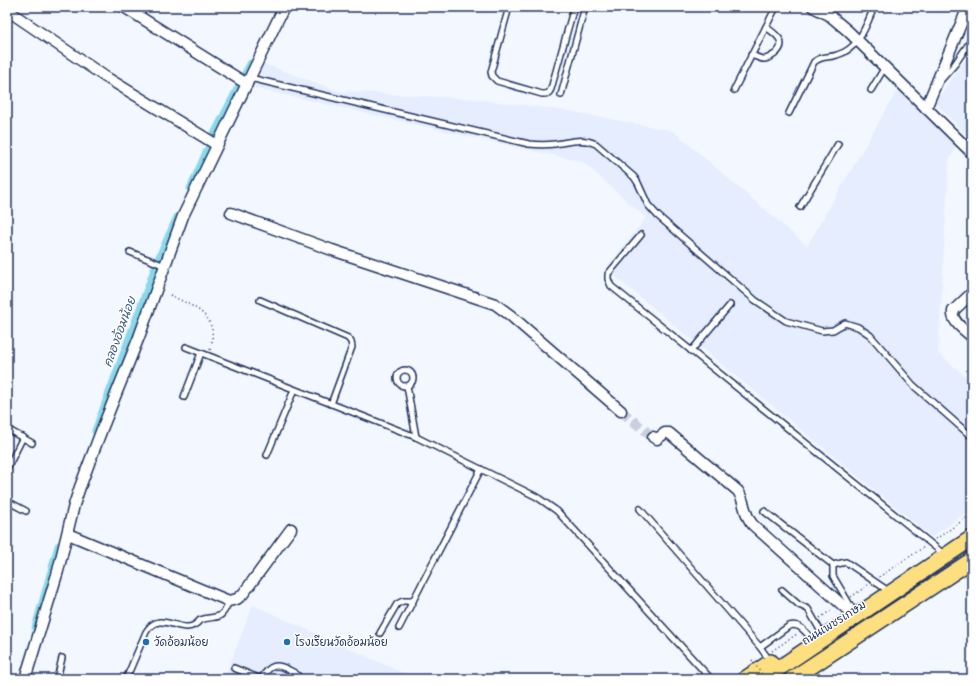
<svg xmlns="http://www.w3.org/2000/svg" width="979" height="686" viewBox="0 0 979 686" font-family="Pangolin,'Playpen Sans Thai',sans-serif">
<style>
.built{fill:#e5edfe}
.lines{fill:none;stroke-linecap:round;stroke-linejoin:round}
.canal{stroke:#8ad8e9;stroke-width:9}
.street-tunnel{stroke:#c8cfdf;stroke-width:10;stroke-dasharray:10 5;stroke-linecap:butt}
.lane-casing{stroke:#1b2f5e;stroke-width:8}
.street-casing{stroke:#1b2f5e;stroke-width:13}
.primary-casing{stroke:#1b2f5e;stroke-width:18}
.path{stroke:#1b2f5e;stroke-width:1.5;stroke-dasharray:1 3;stroke-linecap:butt}
.lane{stroke:#fff;stroke-width:5}
.street{stroke:#fff;stroke-width:10}
.primary{stroke:#fddf80;stroke-width:15}
.path-bridge{stroke:#1b2f5e;stroke-width:1.5;stroke-dasharray:1 3;stroke-linecap:butt}
.poi-dot{fill:#1f6fb2;stroke:#fff;stroke-width:1.5}
.labels{text-anchor:middle;dominant-baseline:central;stroke-width:3;stroke-linejoin:round;paint-order:stroke}
.street-label{font-size:11px;fill:#1b2f5e;stroke:#fff}
.poi-label{font-size:11px;fill:#1b2f5e;stroke:#fff;text-anchor:start}
.water-label{font-size:12px;font-style:italic;fill:#375981;stroke:#fff}
</style>
<rect width="100%" height="100%" fill="#f3f7ff"/>
<filter id="ink" filterUnits="userSpaceOnUse"><feTurbulence type="fractalNoise" baseFrequency=".025" numOctaves="2"/><feDisplacementMap in="SourceGraphic" scale="8" xChannelSelector="R" yChannelSelector="G"/><feConvolveMatrix kernelMatrix="1 2 1 2 8 2 1 2 1" color-interpolation-filters="sRGB"/></filter>
<g filter="url(#ink)">
<!-- built -->
<g class="built">
<polygon points="972,51 972,141 935,102"/>
<polygon points="264,64 338,91 472,99 569,111 673,131 807,246 900,86 958,143 949,160 938,353 972,382 972,424 968,430 972,434 972,508 932,537 606,269 646,218 583,162 254,88"/>
<polygon points="253,605 416,679 224,679"/>
</g>
<g class="lines">
<!-- canal -->
<g class="canal">
<polyline points="191,189 215,134 251,64"/>
<polyline points="96,431 159,259 178,217"/>
<polyline points="36,628 59,546"/>
</g>
<!-- street-tunnel -->
<polyline class="street-tunnel" points="621,411 653,437"/>
<defs>
<g id="lane">
<path d="M 509,7 L 491,72 L 492,76 L 497,81 L 542,94 C 547,94 549,94 551,89 L 574,7"/>
<path d="M 751,55 C 755,56 760,59 764,59 C 768,59 772,56 775,54 C 789,42 775,34 766,27"/>
<path d="M 250,78 L 529,144 C 538,145 547,145 555,144 C 570,142 582,137 596,144 L 634,177 L 638,183 L 648,205 L 658,216 L 755,300 L 786,321 L 822,331 L 833,330 L 845,323 L 858,327 L 870,335 L 913,385 L 972,437"/>
<polyline points="940,81 955,64 972,39"/>
<polyline points="734,90 776,7"/>
<polyline points="871,90 885,67"/>
<polyline points="561,95 585,7"/>
<path d="M 789,113 L 814,62 C 822,55 829,58 837,55 C 859,49 866,26 874,7"/>
<polyline points="800,207 838,144"/>
<polyline points="641,235 608,274 608,279 611,286 945,555"/>
<polyline points="130,252 165,266"/>
<polyline points="260,300 348,338 351,342 352,347 331,404"/>
<polyline points="186,347 416,437 537,497 557,511 711,679"/>
<polyline points="691,351 730,305"/>
<circle cx="405" cy="378" r="8"/>
<polyline points="407,386 416,437"/>
<polyline points="184,397 201,353"/>
<polyline points="7,429 32,443"/>
<polyline points="267,455 294,390"/>
<polyline points="7,469 23,437"/>
<polyline points="7,501 26,511"/>
<polyline points="640,509 760,647 770,661"/>
<polyline points="764,511 833,565 846,562 887,590"/>
<polyline points="833,565 833,576 853,610"/>
<polyline points="782,590 799,605 808,609 820,630"/>
<polyline points="399,628 481,469"/>
<polyline points="380,633 397,604 403,601 413,601"/>
<path d="M 760,647 L 789,626 C 799,623 804,630 810,637"/>
<polyline points="234,668 261,679"/>
<polyline points="57,679 62,658"/>
<path d="M 126,679 L 146,632 C 162,606 183,641 200,620 C 218,614 220,623 229,601"/>
<path d="M 261,679 C 270,664 276,663 291,671 C 295,673 298,674 300,679"/>
</g>
<g id="street">
<polyline points="124,7 247,84"/>
<polyline points="813,7 829,15 848,31 972,153"/>
<polyline points="7,10 104,76 217,145"/>
<polyline points="926,108 968,7"/>
<polyline points="231,213 332,250 495,304 510,315 621,411"/>
<path d="M 972,293 L 953,311 C 951,322 965,330 972,337"/>
<path d="M 653,437 L 657,439 L 665,433 L 669,433 L 738,491 C 746,503 743,514 753,525 L 850,612"/>
<polyline points="68,534 229,601 237,599 243,594 291,529"/>
<polyline points="25,679 58,571 74,505 80,487 102,429 139,337 183,216 284,7"/>
</g>
<g id="primary">
<polyline points="745,679 771,662"/>
<polyline points="763,679 972,538"/>
<polyline points="792,679 972,560"/>
</g>
</defs>
<!-- lane casing -->
<use href="#lane" class="lane-casing"/>
<!-- street casing -->
<use href="#street" class="street-casing"/>
<!-- primary casing -->
<use href="#primary" class="primary-casing"/>
<!-- path -->
<g class="path">
<path d="M 170,295 C 196,308 220,315 210,350"/>
<polyline points="971,520 972,520"/>
<polyline points="936,539 972,514"/>
<polyline points="879,577 924,547"/>
<polyline points="851,597 868,585"/>
<polyline points="820,618 833,609"/>
<polyline points="772,651 797,634"/>
<polyline points="728,679 734,675"/>
</g>
<!-- lane -->
<use href="#lane" class="lane"/>
<!-- street -->
<use href="#street" class="street"/>
<!-- primary -->
<use href="#primary" class="primary"/>
<!-- path-bridge -->
<polyline class="path-bridge" points="752,660 765,679"/>
</g>
</g>
<!-- markers -->
<g class="poi-dot">
<circle cx="146" cy="642" r="4"/>
<circle cx="287" cy="642" r="4"/>
</g>
<g class="labels">
<!-- street labels -->
<g class="street-label">
<text transform="translate(834 623) rotate(-32)">ถนนเพชรเกษม</text>
</g>
<!-- poi labels -->
<g class="poi-label">
<text x="154" y="642">วัดอ้อมน้อย</text>
<text x="295" y="642">โรงเรียนวัดอ้อมน้อย</text>
</g>
<!-- water labels -->
<g class="water-label">
<text transform="translate(120 332) rotate(-70)">คลองอ้อมน้อย</text>
</g>
</g>
<!-- margin -->
<rect width="979" height="686" fill="none" stroke="#fff" stroke-width="24"/>
<rect x="12" y="12" width="955" height="662" fill="none" stroke="#1b2f5e" stroke-width="1.5" filter="url(#ink)"/>
</svg>
